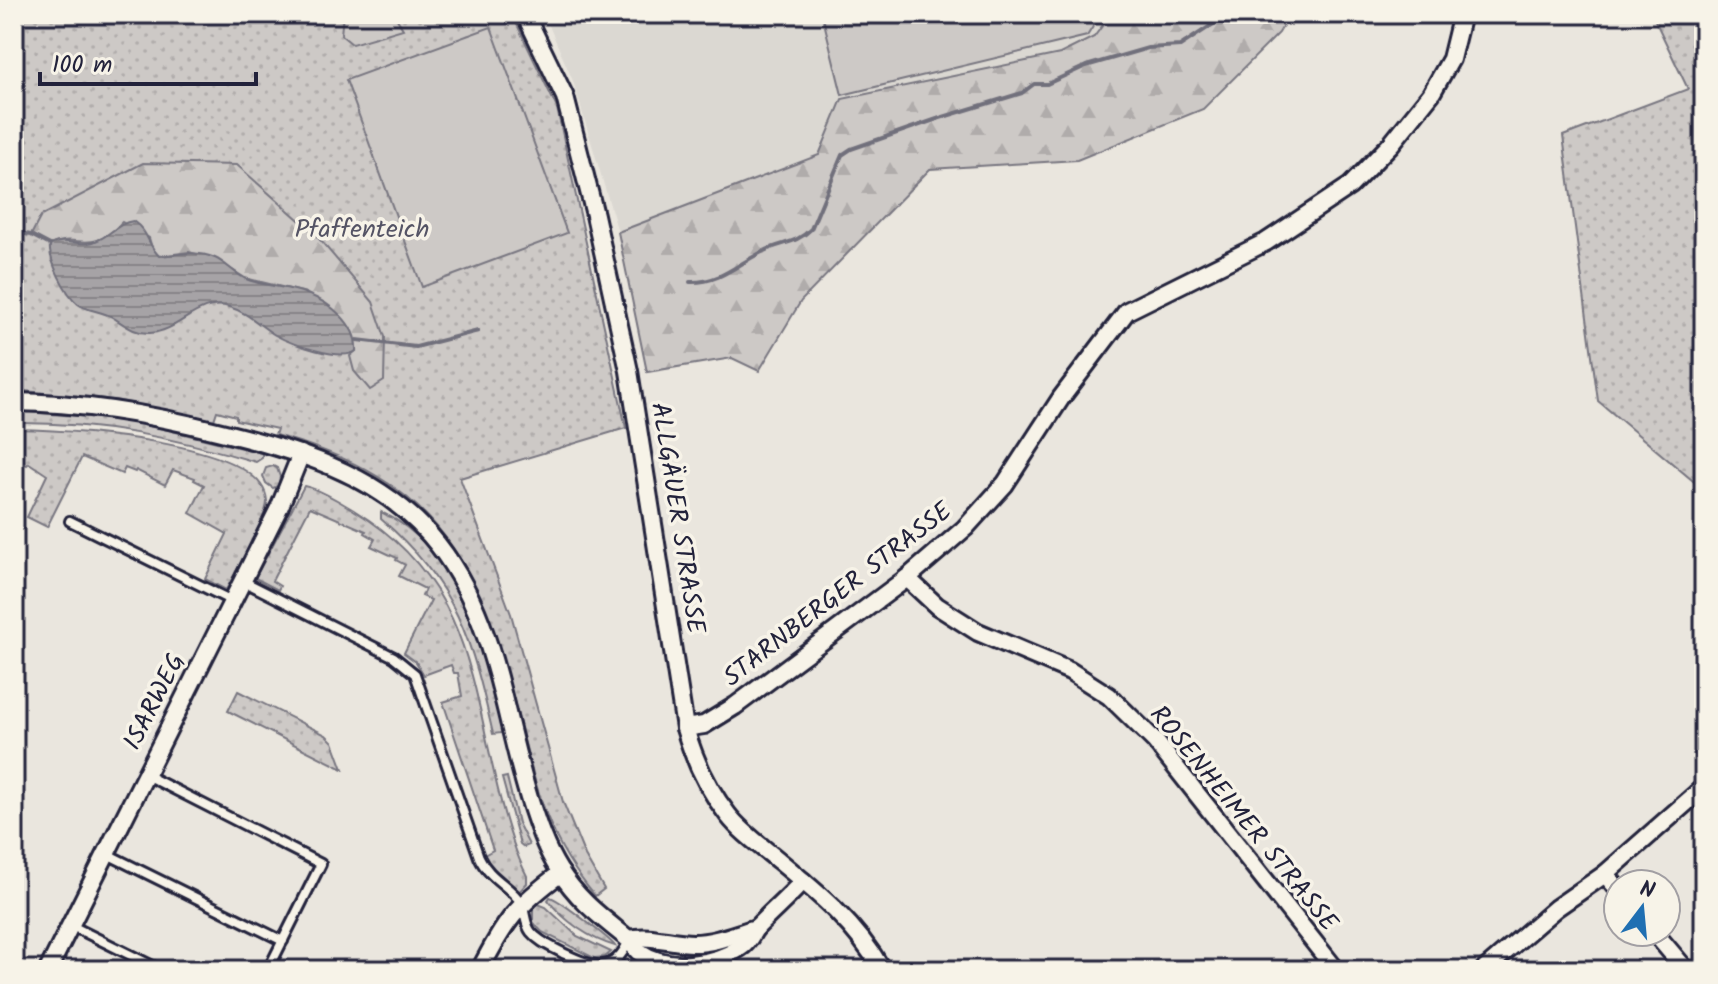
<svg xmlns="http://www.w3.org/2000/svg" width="1718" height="984" viewBox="0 0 1718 984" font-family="Kalam,sans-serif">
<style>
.built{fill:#dbd8d2}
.green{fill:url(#green-dots);stroke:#787680;stroke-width:2}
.forest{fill:url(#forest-firs);stroke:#787680;stroke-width:2}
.pitch{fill:#cdc9c6;stroke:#787680;stroke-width:2}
.water{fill:url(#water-rules);stroke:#716f7b;stroke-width:2}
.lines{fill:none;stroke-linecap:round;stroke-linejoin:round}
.stream{stroke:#716f7b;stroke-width:4}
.service-casing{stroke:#22223b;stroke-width:14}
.minor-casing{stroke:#22223b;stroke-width:22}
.service{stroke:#f7f3e8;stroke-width:8}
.minor{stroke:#f7f3e8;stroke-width:16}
.labels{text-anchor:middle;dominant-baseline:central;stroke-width:7;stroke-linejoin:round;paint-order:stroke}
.park-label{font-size:26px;fill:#555465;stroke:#f7f3e8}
.street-label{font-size:26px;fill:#22223b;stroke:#f7f3e8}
</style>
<defs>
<pattern id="green-dots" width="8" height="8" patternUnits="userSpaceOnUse" patternTransform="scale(2)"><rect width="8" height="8" fill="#cdc9c6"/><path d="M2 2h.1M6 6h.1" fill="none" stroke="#b0acab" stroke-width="1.8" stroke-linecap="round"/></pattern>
<pattern id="forest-firs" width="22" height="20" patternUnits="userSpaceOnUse" patternTransform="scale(2)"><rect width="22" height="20" fill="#cdc9c6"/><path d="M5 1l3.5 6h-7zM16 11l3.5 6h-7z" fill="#b0acab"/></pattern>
<pattern id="water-rules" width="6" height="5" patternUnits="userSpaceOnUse" patternTransform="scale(2)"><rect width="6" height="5" fill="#a6a3a6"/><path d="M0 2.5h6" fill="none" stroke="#878488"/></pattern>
</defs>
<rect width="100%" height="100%" fill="#eae6de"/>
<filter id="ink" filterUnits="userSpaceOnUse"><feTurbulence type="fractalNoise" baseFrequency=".0125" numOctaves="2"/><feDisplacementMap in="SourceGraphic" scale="16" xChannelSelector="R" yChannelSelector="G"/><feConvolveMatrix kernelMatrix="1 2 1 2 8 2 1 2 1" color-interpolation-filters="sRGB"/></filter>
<g filter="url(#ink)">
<!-- built -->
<polygon class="built" points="544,14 1111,14 1094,37 1060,54 842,99 819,155 618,232 573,81"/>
<!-- green -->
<g class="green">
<path d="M 14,14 L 512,14 L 557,108 L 626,428 L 460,478 L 511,614 L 563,802 L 585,856 L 604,889 L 595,896 C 547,839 537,790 519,720 C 480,565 440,479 275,435 L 277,429 L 236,420 L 236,416 L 217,411 L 214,420 L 115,400 L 14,390 Z"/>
<polygon points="1652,14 1704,14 1704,490 1598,401 1563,136 1688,89"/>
<path d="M 26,412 L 127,420 L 262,453 L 262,458 L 256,462 C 176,438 98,422 14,423 L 14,413 Z"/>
<path d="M 14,429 C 61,430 263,439 267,501 C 268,516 235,573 226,590 L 205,579 L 227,534 L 190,513 L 204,485 L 194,480 L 195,478 L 173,470 L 165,485 L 136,470 L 135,472 L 125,468 L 122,474 L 82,457 L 47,527 L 27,517 L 47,475 L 29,463 L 27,465 L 16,459 L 14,462 Z"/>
<polygon points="273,466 277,468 280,477 278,486 273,488 266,483 263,476 266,468"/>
<path d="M 304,486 C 321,489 353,509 369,520 C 470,590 472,686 499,794 C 506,822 514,851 527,876 L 527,883 L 519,892 L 492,868 L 484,855 L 493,850 L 443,702 L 462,696 L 458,673 L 454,673 L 451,665 L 424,675 L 416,662 L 404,653 L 431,600 L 422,596 L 425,589 L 399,576 L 405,565 L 396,560 L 397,558 L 371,546 L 375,539 L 365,533 L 366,531 L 310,507 L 272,581 L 280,586 L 278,590 L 255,578 Z"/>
<path d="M 381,512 C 461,548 486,655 502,733 L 493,734 C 472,641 457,584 381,519 Z"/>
<polygon points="238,691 326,735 333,742 343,769 228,711"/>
<polygon points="507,777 518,823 529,845 524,847 520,844 502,778"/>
<path d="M 550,897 C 559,899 611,940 615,946 C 590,939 564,921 548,900 Z"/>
<polygon points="538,904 546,907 577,936 611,952 605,957 594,958 542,932 533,922 533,908"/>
</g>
<!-- forest -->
<g class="forest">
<polygon points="1111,14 1290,14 1279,33 1203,109 1077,160 930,169 801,301 759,371 732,358 647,372 618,232 819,155 842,99 1060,54 1094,37"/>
<path d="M 143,163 L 237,165 L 315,234 L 373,302 L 385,337 L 384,381 L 370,390 L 354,371 L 350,356 L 356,351 L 306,293 L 245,278 L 215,259 L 189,252 L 159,256 L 152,248 L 149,238 L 122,222 C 89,258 78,231 50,245 L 31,235 L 41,216 Z"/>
</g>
<!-- pitch -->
<g class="pitch">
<polygon points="343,14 394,14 403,29 352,44 341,35"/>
<polygon points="822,14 1101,14 1087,36 842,95"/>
<polygon points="491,27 567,233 422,287 346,80"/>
</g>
<!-- water -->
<path class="water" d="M 133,221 C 149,232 147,244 159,256 C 179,254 196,250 215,258 C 226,263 235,274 246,279 C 266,287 288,286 307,294 C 331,303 358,325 356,351 C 342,362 291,344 275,335 C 259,325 247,312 229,307 C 198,298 179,332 150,333 C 135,334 125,325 112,317 C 102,311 87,311 78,304 C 66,294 48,260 50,245 C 64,238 74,245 88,243 C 106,241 116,223 133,221 Z"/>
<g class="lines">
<!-- stream -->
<g class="stream">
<polyline points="14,232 31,235 50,245"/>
<path d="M 690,282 C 724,283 742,259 771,248 C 787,242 798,242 811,229 L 842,155 L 851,149 L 940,118 L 1022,93 L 1034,84 L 1047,84 L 1086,66 L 1148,48 L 1180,46 L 1218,21 L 1246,15"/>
<polyline points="357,340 416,347 478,331"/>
</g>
<defs>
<g id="service">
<polyline points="70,521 232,601"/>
<path d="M 243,581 L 394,657 L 415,674 L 479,857 C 489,879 511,886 521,903 C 526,912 524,923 531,932 C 539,942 552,947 563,953 C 591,966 614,977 629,940"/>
<polyline points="146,775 321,864 268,970"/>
<polyline points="105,853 283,941"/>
<polyline points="70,925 161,970"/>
</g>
<g id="minor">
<path d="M 525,14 L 565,97 L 595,215 L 629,371 L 685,728 C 694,760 707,788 728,815 C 741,832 761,846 778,860 C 818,893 856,924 882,970"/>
<path d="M 14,402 C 83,403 150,414 217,431 C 294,450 375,472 430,535 C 495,610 501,707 529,798 C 537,823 545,848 559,870 C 579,901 599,915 627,938 C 632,941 634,948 638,951 C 667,972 714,966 741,947 C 749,942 751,934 756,928 C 771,912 788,898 803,881"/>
<polyline points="907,578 937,606 978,632 1070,671 1109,696 1155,741 1336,970"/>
<polyline points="685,728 704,725 735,706 907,578 965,528 1005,484 1061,398 1127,311 1266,242 1350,186 1391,144 1431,94 1451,59 1462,14"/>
<polyline points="1605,874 1618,889"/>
<polyline points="1654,932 1686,970"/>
<path d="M 629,939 C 651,934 671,943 693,943 C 715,943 735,934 756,928"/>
<polyline points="48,970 280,506 301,454"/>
<path d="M 480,970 C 505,921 516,906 561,873"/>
<polyline points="1484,970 1556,908 1605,874 1704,787"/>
</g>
</defs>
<!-- service casing -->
<use href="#service" class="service-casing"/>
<!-- minor casing -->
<use href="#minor" class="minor-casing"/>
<!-- service -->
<use href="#service" class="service"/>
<!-- minor -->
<use href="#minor" class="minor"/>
</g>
</g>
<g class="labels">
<!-- park labels -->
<g class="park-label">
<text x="362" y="230">Pfaffenteich</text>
</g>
<!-- street labels -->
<g class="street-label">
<text transform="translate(677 518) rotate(81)">ALLGÄUER STRASSE</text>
<text transform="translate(838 595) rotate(-38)">STARNBERGER STRASSE</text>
<text transform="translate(155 702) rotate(-63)">ISARWEG</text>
<text transform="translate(1243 819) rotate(51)">ROSENHEIMER STRASSE</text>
</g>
</g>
<!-- margin -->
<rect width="1718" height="984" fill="none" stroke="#f7f3e8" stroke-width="48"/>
<rect x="24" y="24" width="1670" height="936" fill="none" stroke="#22223b" stroke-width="3" filter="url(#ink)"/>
<!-- north arrow -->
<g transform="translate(1642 908) rotate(16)"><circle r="38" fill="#f7f3e8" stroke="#a29fa3" stroke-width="2"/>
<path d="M0-6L14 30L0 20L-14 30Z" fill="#1f6fb2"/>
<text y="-12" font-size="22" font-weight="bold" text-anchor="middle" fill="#22223b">N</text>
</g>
<!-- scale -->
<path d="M40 72v12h216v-12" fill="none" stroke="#22223b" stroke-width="4"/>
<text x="52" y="72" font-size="24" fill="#22223b" stroke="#f7f3e8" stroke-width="6" paint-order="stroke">100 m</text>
</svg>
